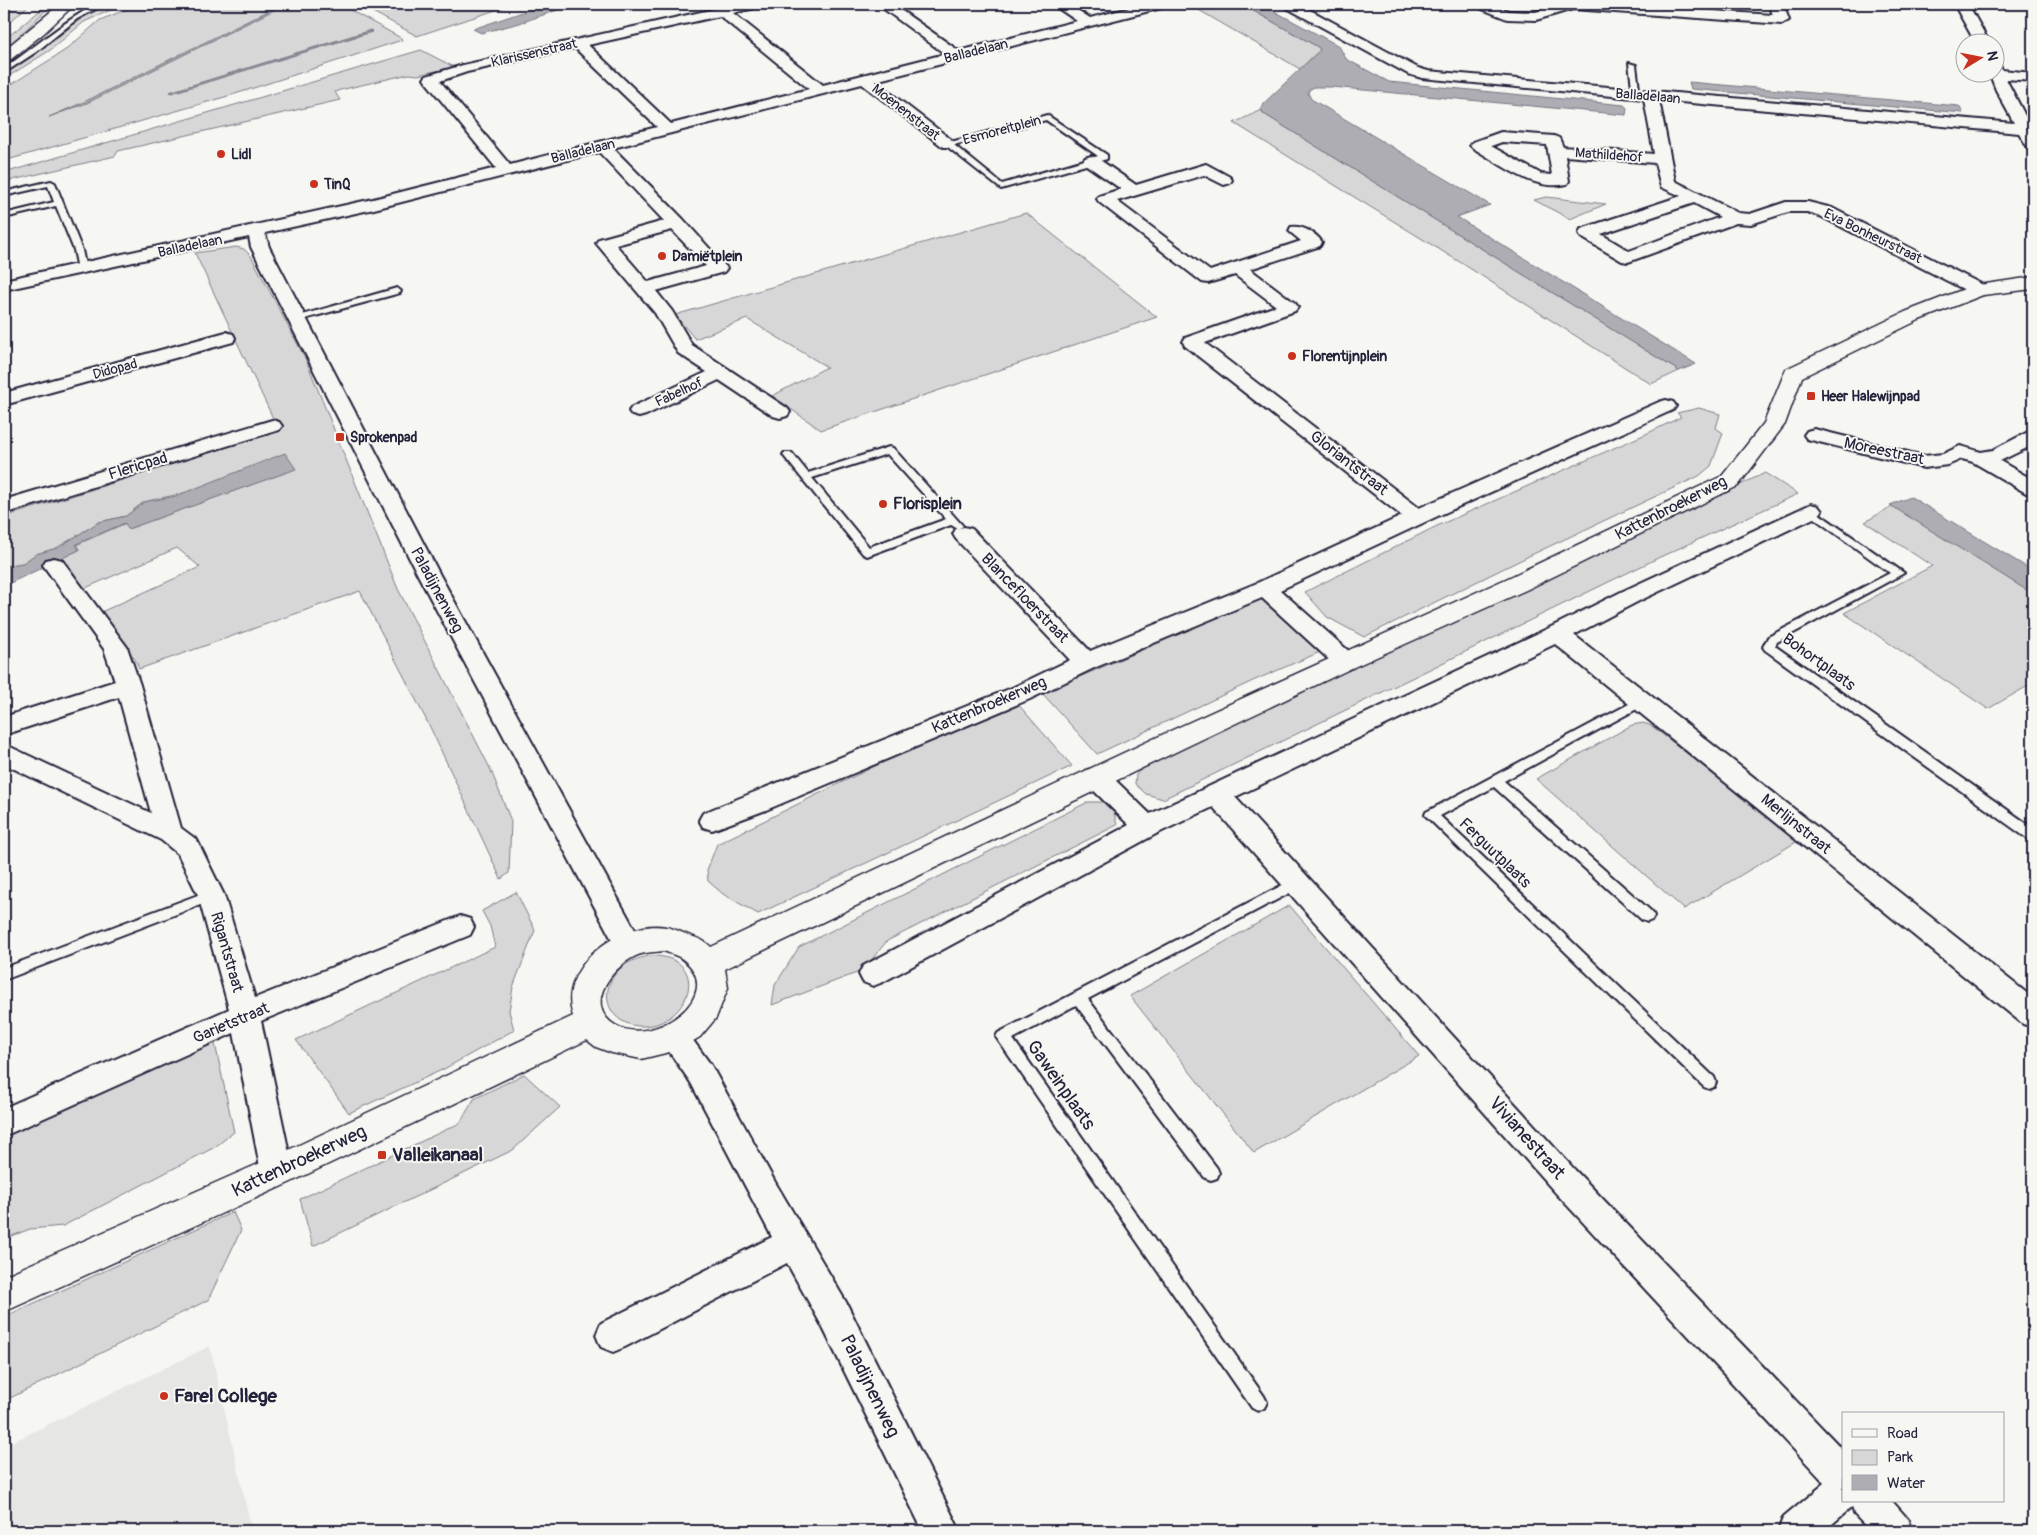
<svg xmlns="http://www.w3.org/2000/svg" width="2037" height="1535" viewBox="0 0 2037 1535" font-family="Pangolin,sans-serif">
<style>
.built{fill:#e6e6e4}
.green{fill:#d7d7d7;stroke:#7c7c89;fill-rule:evenodd}
.water{fill:#adadb3;stroke:#757583}
.lines{fill:none;stroke-linecap:round;stroke-linejoin:round}
.lane-casing{stroke:#22223b;stroke-width:4}
.street-casing{stroke:#22223b;stroke-width:4}
.secondary-casing{stroke:#22223b;stroke-width:3}
.primary-casing{stroke:#22223b;stroke-width:3}
.lane{fill:#f6f6f2;fill-rule:evenodd}
.street{fill:#f6f6f2;fill-rule:evenodd}
.secondary{fill:#f6f6f2;fill-rule:evenodd}
.primary{fill:#f6f6f2;fill-rule:evenodd}
.poi-dot{fill:#c8321e;stroke:#f6f6f2;stroke-width:2}
.labels{text-anchor:middle;dominant-baseline:central;stroke-width:4;stroke-linejoin:round;paint-order:stroke}
.far-street-label{font-size:14px;fill:#22223b;stroke:#f6f6f2}
.far-poi-label{font-size:14px;font-weight:bold;fill:#22223b;stroke:#f6f6f2;text-anchor:start}
.street-label{font-size:16px;fill:#22223b;stroke:#f6f6f2}
.poi-label{font-size:16px;font-weight:bold;fill:#22223b;stroke:#f6f6f2;text-anchor:start}
.near-street-label{font-size:19px;fill:#22223b;stroke:#f6f6f2}
.near-poi-label{font-size:19px;font-weight:bold;fill:#22223b;stroke:#f6f6f2;text-anchor:start}
</style>
<rect width="100%" height="100%" fill="#f6f6f2"/>
<filter id="ink" filterUnits="userSpaceOnUse"><feTurbulence type="fractalNoise" baseFrequency=".02" numOctaves="2"/><feDisplacementMap in="SourceGraphic" scale="10" xChannelSelector="R" yChannelSelector="G"/><feConvolveMatrix kernelMatrix="1 2 1 2 8 2 1 2 1" color-interpolation-filters="sRGB"/></filter>
<g filter="url(#ink)">
<!-- built -->
<polygon class="built" points="210,1346 252,1531 4,1531 4,1446"/>
<!-- green -->
<g class="green">
<polygon points="4,4 30,4 4,27"/>
<polygon points="48,4 52,4 4,51 4,40"/>
<polygon points="107,4 124,4 84,22 49,51 4,79 4,74 48,45 82,18"/>
<path d="M 140,4 L 339,4 L 401,38 L 402,40 L 235,94 L 4,161 L 4,89 L 67,49 L 100,20 ZM 371,30 L 372,32 L 170,92 Z"/>
<polygon points="358,4 514,4 417,36"/>
<polygon points="1220,4 1241,4 1318,47 1320,50 1300,69 1197,9"/>
<polygon points="421,50 454,67 418,75 409,74 340,90 335,92 340,100 118,151 115,156 4,182 4,173"/>
<polygon points="1261,110 1264,114 1679,371 1651,384 1463,264 1234,123"/>
<polygon points="1546,197 1606,204 1570,219 1534,200"/>
<polygon points="1026,213 1157,317 821,430 772,396 827,367 747,319 695,339 675,315"/>
<polygon points="236,247 244,249 251,256 306,360 398,589 490,768 511,821 509,873 501,879 431,729 360,591 139,669 136,661 101,612 200,567 177,548 81,590 59,559 79,550 76,545 126,523 128,529 295,469 152,500 144,502 126,516 99,522 57,548 36,554 23,563 4,566 4,517 279,431 195,253"/>
<polygon points="1699,408 1720,414 1716,428 1723,433 1711,466 1699,476 1531,555 1364,637 1327,617 1305,592 1437,526 1648,433 1681,417 1677,413"/>
<polygon points="1765,473 1798,494 1660,557 1163,799 1146,794 1135,784 1136,775 1145,764"/>
<polygon points="1892,506 2033,594 2033,683 1988,709 1844,613 1932,566 1865,522"/>
<polygon points="1272,594 1327,649 1255,680 1097,754 1042,693"/>
<polygon points="1017,703 1072,766 758,914 723,894 708,881 707,870 717,844 881,763"/>
<polygon points="1643,723 1652,726 1798,841 1684,909 1536,779 1632,725"/>
<polygon points="1088,802 1103,802 1114,813 1117,825 887,941 862,971 772,1005 775,985 799,947"/>
<polygon points="516,892 535,930 513,987 509,1011 514,1030 444,1069 349,1113 296,1040 495,947 490,926 482,911"/>
<polygon points="1288,906 1290,906 1419,1056 1254,1153 1130,996"/>
<path d="M 649,956 C 715,954 690,1030 638,1026 C 606,1023 597,988 621,968 C 629,961 639,958 649,956 Z"/>
<polygon points="214,1039 234,1132 215,1147 63,1226 30,1229 4,1239 4,1135"/>
<polygon points="524,1074 560,1107 513,1150 313,1246 300,1199 460,1123 474,1099"/>
<polygon points="233,1212 241,1230 208,1300 4,1401 4,1317"/>
</g>
<!-- water -->
<g class="water">
<polygon points="282,4 286,4 87,103 49,117 84,102"/>
<polygon points="546,4 575,4 520,23 481,33 473,29"/>
<polygon points="1241,4 1261,4 1339,46 1346,59 1389,82 1624,105 1627,108 1626,115 1332,87 1314,87 1309,90 1308,93 1311,99 1490,205 1457,217 1696,364 1679,371 1264,114 1261,109 1264,103 1320,50 1318,47"/>
<polygon points="371,30 373,31 172,93 170,92"/>
<polygon points="1689,82 1959,106 1963,113 1691,89"/>
<polygon points="285,453 296,469 128,529 125,523 76,544 79,550 4,586 4,566 23,563 36,554 57,548 99,522 126,516 144,502 176,496"/>
<polygon points="1911,497 2033,571 2033,594 1890,505"/>
</g>
<g class="lines">
<defs>
<g id="lane">
<path d="M 97,4 L 105,4 L 77,19 L 36,52 L 4,73 L 4,68 C 36,47 63,21 97,4 Z"/>
<polygon points="1629,63 1636,65 1640,97 1633,95"/>
<path d="M 1047,115 L 1107,155 L 1107,159 L 1001,189 L 944,144 ZM 1046,120 L 1098,156 L 1002,184 L 954,145 Z"/>
<polygon points="51,181 55,183 82,250 86,269 85,271 78,269 74,250 56,206 4,218 4,214 54,202 48,186 4,196 4,192"/>
<polygon points="397,288 401,291 400,293 297,321 292,318"/>
<path d="M 889,447 L 893,448 L 963,526 L 958,529 L 951,525 L 867,556 L 863,554 L 783,455 L 784,453 L 792,453 L 808,473 ZM 887,454 L 946,519 L 869,547 L 812,478 Z"/>
<polygon points="1811,508 1904,573 1777,642 1775,646 2033,828 2033,840 2028,839 1765,650 1763,647 1768,637 1890,573 1807,513 1806,511 1807,509"/>
<polygon points="1642,697 1646,698 1648,701 1646,704 1504,781 1652,912 1654,916 1652,920 1647,922 1642,920 1494,787 1440,816 1714,1077 1716,1082 1714,1087 1709,1089 1704,1087 1425,815 1426,812"/>
<polygon points="1296,878 1301,879 1303,883 1301,887 1088,999 1217,1168 1219,1173 1217,1178 1211,1180 1205,1178 1076,1005 1013,1039 1264,1396 1267,1402 1264,1408 1258,1411 1252,1408 996,1037 998,1033"/>
<polygon points="211,890 216,891 218,895 216,899 4,980 4,968"/>
</g>
<g id="street">
<path d="M 737,4 L 761,4 L 759,7 L 733,13 L 823,85 L 945,54 L 877,4 L 892,4 L 959,51 L 1077,21 L 1052,4 L 1068,4 L 1090,18 L 1145,4 L 1167,4 L 1165,7 L 875,81 L 953,141 L 956,144 L 953,147 L 943,147 L 862,84 L 613,148 L 683,219 L 727,268 L 724,272 L 656,291 L 672,311 L 692,345 L 787,408 L 790,412 L 787,416 L 780,418 L 773,416 L 719,380 L 646,415 L 639,417 L 632,415 L 629,411 L 632,407 L 707,372 L 678,353 L 655,313 L 596,243 L 599,239 L 664,221 L 599,152 L 374,209 L 265,233 L 269,247 L 440,575 L 639,937 L 643,945 L 639,953 L 629,956 L 619,953 L 418,575 L 251,247 L 249,237 L 4,290 L 4,280 L 373,199 L 496,168 L 426,82 L 424,79 L 426,76 L 463,65 ZM 720,16 L 809,89 L 671,124 L 588,45 ZM 575,48 L 657,127 L 510,165 L 440,81 L 467,72 ZM 672,230 L 706,266 L 648,282 L 616,245 Z"/>
<path d="M 1283,4 L 1299,4 L 1418,68 L 1428,71 L 2014,123 L 1996,90 L 1989,72 L 1994,72 L 1994,63 L 1999,64 L 2002,70 L 2033,73 L 2033,81 L 2006,79 L 2033,131 L 2033,150 L 2028,148 L 2019,133 L 1659,100 L 1675,181 L 1738,213 L 1750,214 L 1786,202 L 1808,202 L 1832,208 L 1985,286 L 1988,290 L 1985,294 L 1979,295 L 1973,294 L 1820,216 L 1807,212 L 1788,212 L 1751,224 L 1736,223 L 1628,262 L 1622,261 L 1581,237 L 1579,233 L 1581,229 L 1681,196 L 1661,187 L 1655,163 L 1565,156 L 1569,181 L 1567,184 C 1534,192 1499,163 1473,148 L 1470,145 L 1473,142 L 1501,132 L 1554,136 L 1559,138 L 1563,147 L 1654,154 L 1644,99 L 1422,78 L 1408,74 L 1285,7 ZM 1502,142 L 1547,145 L 1552,175 L 1541,174 L 1491,146 ZM 1694,203 L 1720,217 L 1629,251 L 1601,234 Z"/>
<polygon points="1475,4 1493,4 1509,11 1535,12 1562,4 1611,4 1773,15 1769,4 1783,4 1789,20 1782,24 1573,9 1536,20 1507,19 1477,7"/>
<polygon points="1954,4 1968,4 1989,42 1975,42"/>
<path d="M 1091,156 L 1097,158 L 1136,185 L 1206,164 L 1230,177 L 1232,180 L 1230,183 L 1224,185 L 1204,175 L 1117,201 L 1210,271 L 1301,241 L 1289,231 L 1291,227 C 1302,225 1316,233 1322,242 L 1320,246 L 1250,269 L 1295,303 L 1298,307 L 1295,311 L 1205,343 L 1419,508 L 1659,402 L 1666,400 L 1673,402 L 1676,406 L 1673,410 L 1440,515 L 1280,590 L 1353,655 L 1357,661 L 1353,667 L 1345,669 L 1337,667 L 1262,598 L 1094,668 L 1030,699 L 766,810 L 712,830 L 703,827 L 699,820 L 703,813 L 1014,687 L 1070,660 L 956,539 L 953,534 L 956,529 L 964,527 L 972,529 L 1090,651 L 1257,583 L 1402,516 L 1185,346 L 1183,342 L 1185,338 L 1276,306 L 1235,275 L 1208,283 L 1202,282 L 1099,202 L 1097,199 L 1099,196 L 1121,189 L 1085,164 L 1083,161 L 1085,158 Z"/>
<polygon points="226,332 233,334 235,338 233,342 4,405 4,393"/>
<polygon points="272,420 279,422 282,426 279,430 4,514 4,500"/>
<polygon points="1814,429 1924,456 1943,454 1960,446 1981,452 1993,450 2026,433 2033,431 2033,445 2000,461 2033,480 2033,494 2026,493 1973,462 1962,459 1948,465 1924,468 1807,439 1804,435 1807,431"/>
<polygon points="1811,504 1818,506 1822,511 1818,516 1639,601 1574,635 2033,998 2033,1027 2023,1024 1555,644 1235,797 1575,1170 1843,1450 1843,1501 1892,1501 1907,1518 1912,1531 1870,1531 1854,1514 1852,1507 1824,1531 1778,1531 1783,1518 1825,1483 1553,1190 1213,807 1156,834 883,982 873,986 863,982 859,974 863,966 1129,825 1087,784 1083,777 1087,770 1096,768 1105,770 1150,814 1549,628 1623,591"/>
<polygon points="54,558 62,560 127,647 140,685 181,828 197,840 224,895 255,998 460,916 470,919 474,927 470,935 261,1021 293,1172 288,1182 277,1186 266,1182 261,1172 234,1033 4,1136 4,1108 229,1009 198,895 178,854 161,840 4,764 4,744 151,813 119,697 4,735 4,717 115,681 104,649 43,565 46,560"/>
<polygon points="674,1024 684,1028 711,1065 775,1182 846,1302 960,1531 923,1531 822,1326 787,1263 625,1347 613,1352 601,1347 596,1335 601,1323 772,1237 691,1083 659,1037 664,1028"/>
</g>
<path id="secondary" d="M 2033,277 L 2033,289 L 1983,295 L 1919,320 L 1802,377 L 1785,424 L 1738,486 L 1526,590 L 1354,667 L 1188,746 L 725,969 L 728,988 L 716,1018 L 700,1037 L 678,1050 L 641,1059 L 612,1053 L 596,1047 L 587,1040 L 289,1183 L 4,1312 L 4,1276 L 265,1161 L 573,1016 C 556,968 621,919 666,927 C 673,928 681,932 688,935 C 697,938 704,940 711,947 L 1168,732 L 1508,578 L 1722,476 L 1764,423 L 1786,369 L 1905,312 L 1972,286 ZM 664,951 C 671,954 680,956 685,961 C 726,996 653,1048 615,1025 C 582,1005 613,965 638,955 C 646,952 656,952 664,951 Z"/>
<polygon id="primary" points="60,4 75,4 44,33 10,60 4,62 4,50"/>
</defs>
<!-- lane casing -->
<use href="#lane" class="lane-casing"/>
<!-- street casing -->
<use href="#street" class="street-casing"/>
<!-- secondary casing -->
<use href="#secondary" class="secondary-casing"/>
<!-- primary casing -->
<use href="#primary" class="primary-casing"/>
<!-- lane -->
<use href="#lane" class="lane"/>
<!-- street -->
<use href="#street" class="street"/>
<!-- secondary -->
<use href="#secondary" class="secondary"/>
<!-- primary -->
<use href="#primary" class="primary"/>
</g>
</g>
<!-- markers -->
<g class="poi-dot">
<circle cx="221" cy="154" r="5"/>
<circle cx="314" cy="184" r="5"/>
<circle cx="662" cy="256" r="5"/>
<circle cx="1292" cy="356" r="5"/>
<rect x="1806" y="391" width="10" height="10" rx="2.5"/>
<rect x="335" y="432" width="10" height="10" rx="2.5"/>
<circle cx="883" cy="504" r="5"/>
<rect x="377" y="1150" width="10" height="10" rx="2.5"/>
<circle cx="164" cy="1396" r="5"/>
</g>
<g class="labels">
<!-- far-street labels -->
<g class="far-street-label">
<text transform="translate(976 51) rotate(-14)">Balladelaan</text>
<text transform="translate(534 53) rotate(-13)">Klarissenstraat</text>
<text transform="translate(1648 96) rotate(5)">Balladelaan</text>
<text transform="translate(906 112) rotate(38)">Moenenstraat</text>
<text transform="translate(1002 130) rotate(-15)">Esmoreitplein</text>
<text transform="translate(583 151) rotate(-14)">Balladelaan</text>
<text transform="translate(1609 155) rotate(4)">Mathildehof</text>
<text transform="translate(1873 236) rotate(26)">Eva Bonheurstraat</text>
<text transform="translate(190 246) rotate(-12)">Balladelaan</text>
<text transform="translate(115 369) rotate(-15)">Didopad</text>
<text transform="translate(679 392) rotate(-25)">Fabelhof</text>
</g>
<!-- far-poi labels -->
<g class="far-poi-label">
<text x="231" y="154">Lidl</text>
<text x="324" y="184">TinQ</text>
<text x="672" y="256">Damiëtplein</text>
<text x="1302" y="356">Florentijnplein</text>
<text x="1821" y="396">Heer Halewijnpad</text>
<text x="350" y="437">Sprokenpad</text>
</g>
<!-- street labels -->
<g class="street-label">
<text transform="translate(1884 451) rotate(12)">Moreestraat</text>
<text transform="translate(1349 463) rotate(38)">Gloriantstraat</text>
<text transform="translate(138 466) rotate(-17)">Flericpad</text>
<text transform="translate(1671 508) rotate(-27)">Kattenbroekerweg</text>
<text transform="translate(437 590) rotate(62)">Paladijnenweg</text>
<text transform="translate(1025 598) rotate(46)">Blancefloerstraat</text>
<text transform="translate(1819 662) rotate(36)">Bohortplaats</text>
<text transform="translate(989 705) rotate(-23)">Kattenbroekerweg</text>
<text transform="translate(1796 824) rotate(39)">Merlijnstraat</text>
<text transform="translate(1495 853) rotate(44)">Ferguutplaats</text>
<text transform="translate(227 952) rotate(74)">Rigantstraat</text>
<text transform="translate(231 1023) rotate(-23)">Garietstraat</text>
</g>
<!-- poi labels -->
<g class="poi-label">
<text x="893" y="504">Florisplein</text>
</g>
<!-- near-street labels -->
<g class="near-street-label">
<text transform="translate(1061 1085) rotate(55)">Gaweinplaats</text>
<text transform="translate(1527 1138) rotate(48)">Vivianestraat</text>
<text transform="translate(299 1161) rotate(-25)">Kattenbroekerweg</text>
<text transform="translate(870 1386) rotate(64)">Paladijnenweg</text>
</g>
<!-- near-poi labels -->
<g class="near-poi-label">
<text x="392" y="1155">Valleikanaal</text>
<text x="174" y="1396">Farel College</text>
</g>
</g>
<!-- margin -->
<rect width="2037" height="1535" fill="none" stroke="#f6f6f2" stroke-width="20"/>
<rect x="10" y="10" width="2017" height="1515" fill="none" stroke="#22223b" stroke-width="2" filter="url(#ink)"/>
<!-- legend -->
<rect x="1842" y="1412" width="162" height="90" fill="#f6f6f2" stroke="#a1a1a9"/>
<rect x="1852" y="1429" width="25" height="8" fill="#f6f6f2" stroke="#a1a1a9"/>
<text x="1887" y="1438" font-size="15" fill="#22223b">Road</text>
<rect x="1852" y="1450" width="25" height="15" fill="#d7d7d7" stroke="#a1a1a9"/>
<text x="1887" y="1462" font-size="15" fill="#22223b">Park</text>
<rect x="1852" y="1475" width="25" height="15" fill="#adadb3" stroke="#a1a1a9"/>
<text x="1887" y="1488" font-size="15" fill="#22223b">Water</text>
<!-- north arrow -->
<g transform="translate(1980 58) rotate(80)"><circle r="24" fill="#f6f6f2" stroke="#a1a1a9"/>
<path d="M0-4L9 19L0 12L-9 19Z" fill="#c8321e"/>
<text y="-8" font-size="14" font-weight="bold" text-anchor="middle" fill="#22223b">N</text>
</g>
</svg>
